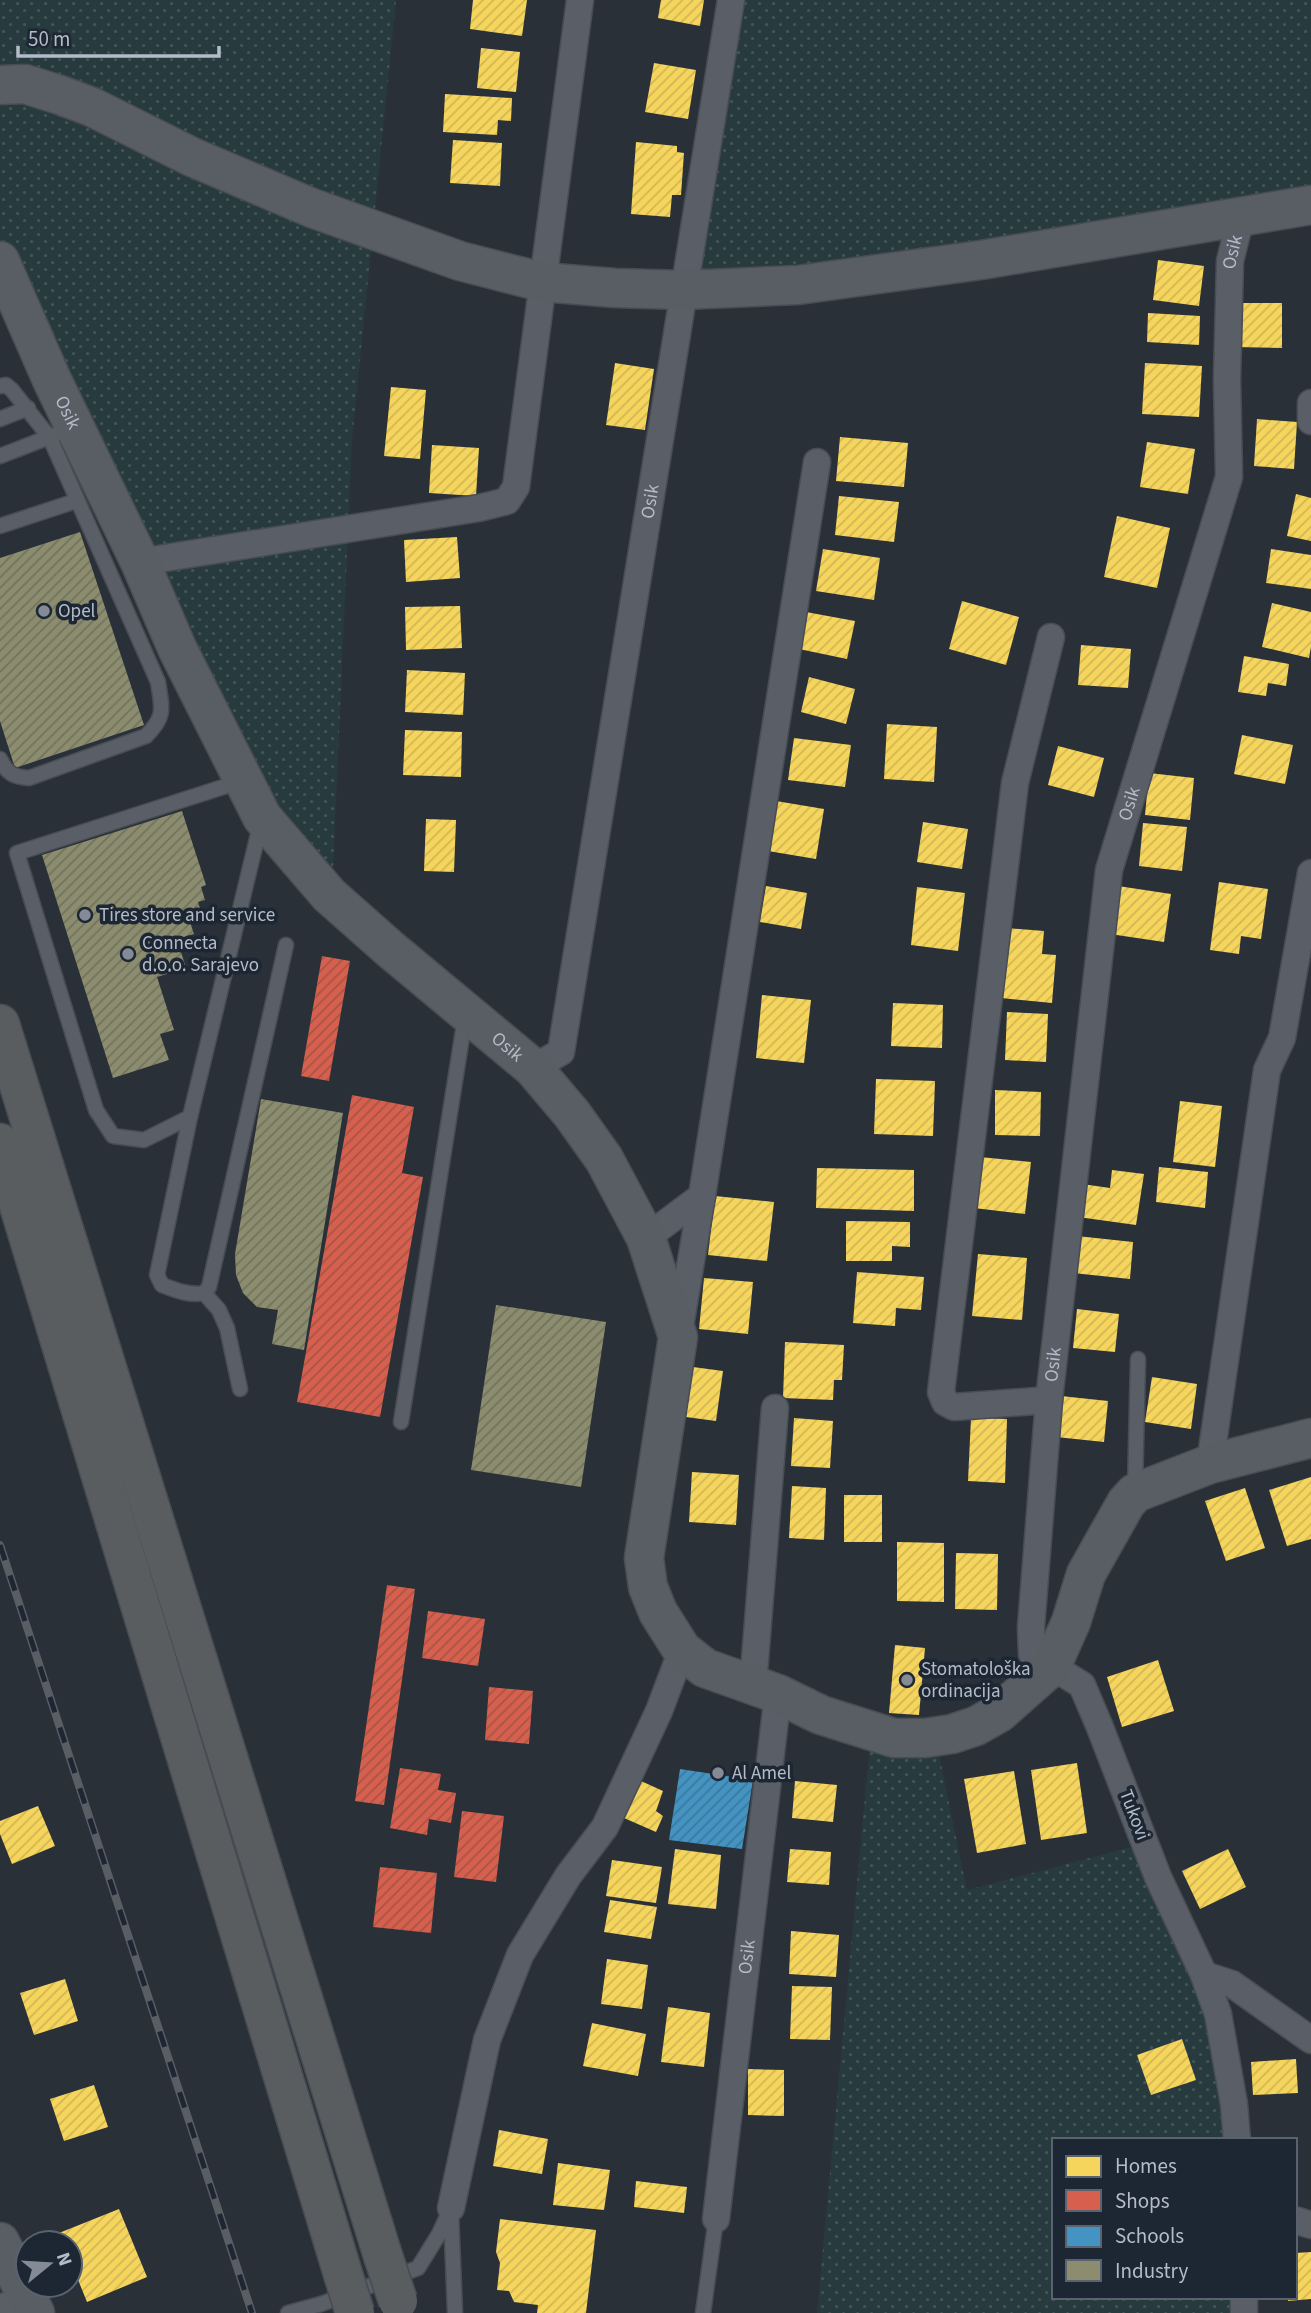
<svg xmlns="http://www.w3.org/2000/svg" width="1311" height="2313" viewBox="0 0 1311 2313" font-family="'Source Sans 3',sans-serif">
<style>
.grass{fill:url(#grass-dots)}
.homes{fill:url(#homes-hatch)}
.shops{fill:url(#shops-hatch)}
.schools{fill:url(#schools-hatch)}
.industry{fill:url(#industry-hatch)}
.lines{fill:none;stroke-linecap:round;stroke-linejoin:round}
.lane-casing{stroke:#484c53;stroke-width:17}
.street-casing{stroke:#484c53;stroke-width:29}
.secondary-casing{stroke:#484c53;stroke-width:41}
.highway-casing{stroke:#474c53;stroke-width:41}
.lane{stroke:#5a5e66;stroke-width:14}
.street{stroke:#5a5e66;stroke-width:26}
.secondary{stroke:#595d64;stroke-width:38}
.highway{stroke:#5a5d60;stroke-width:38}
.rail-casing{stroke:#595d64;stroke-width:8}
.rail{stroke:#1d2633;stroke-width:5;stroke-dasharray:16;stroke-linecap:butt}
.highway-bridge-casing{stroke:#474c53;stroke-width:41;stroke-linecap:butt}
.highway-bridge{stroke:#5a5d60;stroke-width:38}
.poi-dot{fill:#848b96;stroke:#1d2633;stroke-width:2.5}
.labels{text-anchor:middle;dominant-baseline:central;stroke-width:7;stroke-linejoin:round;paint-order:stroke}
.street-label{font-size:19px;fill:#b4bcc9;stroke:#1d2633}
.poi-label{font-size:19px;fill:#b4bcc9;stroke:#1d2633;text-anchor:start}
</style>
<defs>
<pattern id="grass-dots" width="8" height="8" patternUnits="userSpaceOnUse" patternTransform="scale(1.75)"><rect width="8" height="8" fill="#273a3e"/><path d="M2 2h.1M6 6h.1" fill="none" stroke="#445559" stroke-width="1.8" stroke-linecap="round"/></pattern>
<pattern id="homes-hatch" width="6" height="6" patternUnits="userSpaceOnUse" patternTransform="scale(1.75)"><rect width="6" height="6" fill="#f6d55c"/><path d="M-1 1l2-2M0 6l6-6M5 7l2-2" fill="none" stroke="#d0b656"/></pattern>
<pattern id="shops-hatch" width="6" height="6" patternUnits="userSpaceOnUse" patternTransform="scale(1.75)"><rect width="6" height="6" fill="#d6604d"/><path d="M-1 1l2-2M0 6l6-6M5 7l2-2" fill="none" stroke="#a65448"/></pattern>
<pattern id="schools-hatch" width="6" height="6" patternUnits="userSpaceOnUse" patternTransform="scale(1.75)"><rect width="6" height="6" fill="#4393c3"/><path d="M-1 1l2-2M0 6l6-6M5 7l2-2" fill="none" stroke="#3f789a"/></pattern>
<pattern id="industry-hatch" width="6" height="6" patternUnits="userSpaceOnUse" patternTransform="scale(1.75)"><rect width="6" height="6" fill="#8c8c6e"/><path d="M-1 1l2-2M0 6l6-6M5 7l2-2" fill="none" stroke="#72735f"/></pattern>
</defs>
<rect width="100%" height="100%" fill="#2a3038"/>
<!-- grass -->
<g class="grass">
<polygon points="0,0 396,0 352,439 332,892 294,858 0,260"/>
<polygon points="736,0 1311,0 1311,197 694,290"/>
<polygon points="871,1733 939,1755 967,1890 1147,1843 1203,1996 1226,2119 1226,2140 1054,2140 1054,2297 1230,2297 1231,2313 817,2313"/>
</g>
<!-- homes -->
<g class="homes">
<polygon points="473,0 527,0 522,36 470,29"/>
<polygon points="661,0 704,0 700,26 658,18"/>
<polygon points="481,48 520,52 516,92 477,88"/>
<polygon points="654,63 696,70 688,119 645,112"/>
<polygon points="445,94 512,98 511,121 498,120 497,135 443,132"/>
<polygon points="453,140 502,143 500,186 450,183"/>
<polygon points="636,142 677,146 677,152 684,153 681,195 672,195 670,217 631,214"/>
<polygon points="1158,260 1204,266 1199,306 1153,300"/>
<polygon points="1236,303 1282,303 1282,348 1235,347"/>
<polygon points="1148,313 1200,316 1199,345 1147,342"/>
<polygon points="615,363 654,369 645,430 606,425"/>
<polygon points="1145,363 1202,366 1199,417 1142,414"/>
<polygon points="391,387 426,390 420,459 384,456"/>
<polygon points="1257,419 1297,422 1294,469 1254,466"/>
<polygon points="840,437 908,443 904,487 836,481"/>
<polygon points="1147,442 1195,449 1188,494 1140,487"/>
<polygon points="432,445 479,448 476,496 429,493"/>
<polygon points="1296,494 1311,498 1311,541 1287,536"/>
<polygon points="839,496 899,502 894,542 835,535"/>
<polygon points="1117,516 1170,528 1157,588 1104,577"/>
<polygon points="457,537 460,578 406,582 404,540"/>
<polygon points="823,549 880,558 874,600 816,591"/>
<polygon points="1271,549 1311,555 1311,589 1266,583"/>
<polygon points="962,601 1019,617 1006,665 949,649"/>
<polygon points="1272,603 1311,612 1311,647 1309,658 1262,647"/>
<polygon points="460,606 462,648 406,650 405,607"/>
<polygon points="806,612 855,621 847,659 799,649"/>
<polygon points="1081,645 1131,649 1128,688 1078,685"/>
<polygon points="1244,656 1289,664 1286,686 1268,683 1266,696 1238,692"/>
<polygon points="407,670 465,673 463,715 405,712"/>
<polygon points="809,677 855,689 846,724 801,712"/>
<polygon points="887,724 937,727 934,782 884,779"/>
<polygon points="405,730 462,732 461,777 403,775"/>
<polygon points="1242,735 1293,745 1285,784 1234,774"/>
<polygon points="794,738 851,745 845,787 788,780"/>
<polygon points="1058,746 1104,758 1094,797 1048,785"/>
<polygon points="1149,773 1194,778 1190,820 1145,815"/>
<polygon points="776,801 824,809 816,859 768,851"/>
<polygon points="426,819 456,820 454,872 424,871"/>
<polygon points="923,822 968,829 962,869 917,862"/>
<polygon points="1143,823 1187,827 1182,871 1139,866"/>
<polygon points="1219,882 1268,889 1261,939 1241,936 1239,954 1210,950"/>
<polygon points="766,886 807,893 801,929 760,922"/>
<polygon points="1118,886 1171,894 1164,942 1110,934"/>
<polygon points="917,887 965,893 958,951 911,945"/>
<polygon points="1007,928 1044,931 1042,954 1056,955 1052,1003 1001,998"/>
<polygon points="762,995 811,1000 804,1063 756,1058"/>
<polygon points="893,1003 943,1005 942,1048 891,1046"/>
<polygon points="1007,1012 1048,1014 1046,1062 1005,1060"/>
<polygon points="876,1079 935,1081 933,1136 874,1134"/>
<polygon points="995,1090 1041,1092 1040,1136 995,1135"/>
<polygon points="1180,1101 1222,1106 1215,1167 1173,1162"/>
<polygon points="980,1157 1031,1162 1025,1214 974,1208"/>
<polygon points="1159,1167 1208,1172 1205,1208 1156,1202"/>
<polygon points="817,1168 914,1170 914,1211 816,1208"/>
<polygon points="1112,1170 1144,1174 1136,1225 1078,1217 1082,1184 1110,1188"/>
<polygon points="715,1196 774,1202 767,1261 708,1255"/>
<polygon points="846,1221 910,1222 910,1247 892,1246 892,1261 846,1261"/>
<polygon points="1077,1236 1133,1242 1130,1279 1073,1273"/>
<polygon points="978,1254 1027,1258 1022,1320 972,1316"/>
<polygon points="857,1272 924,1277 921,1310 896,1308 895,1326 853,1323"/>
<polygon points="704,1278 753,1282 748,1334 699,1329"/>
<polygon points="1077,1309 1119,1314 1115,1352 1073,1348"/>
<polygon points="785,1342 844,1345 842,1380 834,1380 833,1400 783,1398"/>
<polygon points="693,1367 723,1371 716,1421 686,1417"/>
<polygon points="1152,1377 1197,1384 1191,1429 1145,1422"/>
<polygon points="1061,1396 1108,1401 1104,1442 1056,1437"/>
<polygon points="794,1418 833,1421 830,1468 791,1466"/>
<polygon points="971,1418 1007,1419 1005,1483 968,1481"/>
<polygon points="692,1472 739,1475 736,1525 689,1522"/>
<polygon points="1311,1477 1311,1539 1287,1546 1269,1490"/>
<polygon points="792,1486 826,1488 824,1540 789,1538"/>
<polygon points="1245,1488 1265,1548 1226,1561 1205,1501"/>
<rect x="844" y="1495" width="38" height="47"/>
<polygon points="897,1542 944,1543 944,1602 897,1601"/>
<polygon points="956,1553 998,1554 997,1610 955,1609"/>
<polygon points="895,1645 925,1648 919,1715 889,1713"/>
<polygon points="1158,1660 1174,1711 1122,1727 1107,1677"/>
<polygon points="1077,1763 1087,1833 1041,1840 1031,1770"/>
<polygon points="1014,1771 1026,1844 977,1853 964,1779"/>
<polygon points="641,1781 663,1791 656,1811 663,1816 656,1832 624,1818"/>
<polygon points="795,1781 837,1785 833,1822 792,1818"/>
<polygon points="38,1806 55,1846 12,1864 0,1834 0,1821"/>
<polygon points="675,1849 721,1855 716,1909 668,1904"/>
<polygon points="790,1849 831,1852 829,1885 787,1882"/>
<polygon points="1228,1849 1246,1887 1200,1909 1182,1871"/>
<polygon points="612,1860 662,1867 656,1903 606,1896"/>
<polygon points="610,1900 657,1907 651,1939 604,1932"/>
<polygon points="791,1931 839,1935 836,1977 789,1974"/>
<polygon points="607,1959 648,1965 642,2009 601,2004"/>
<polygon points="65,1979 78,2021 34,2035 20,1993"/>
<polygon points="792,1986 832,1987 830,2040 790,2039"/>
<polygon points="668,2007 710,2013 704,2067 661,2062"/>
<polygon points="592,2023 646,2034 638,2076 583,2066"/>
<polygon points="1182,2039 1196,2080 1151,2095 1137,2055"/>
<polygon points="1296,2059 1298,2093 1253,2095 1251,2062"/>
<polygon points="748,2069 784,2070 784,2116 748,2115"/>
<polygon points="94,2085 108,2127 64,2141 50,2099"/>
<polygon points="499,2130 548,2139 542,2174 493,2166"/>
<polygon points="558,2163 610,2170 604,2210 553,2205"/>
<polygon points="636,2181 687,2187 684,2213 634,2207"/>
<polygon points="119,2209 147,2277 87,2302 70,2260 70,2243 63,2243 59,2233"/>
<polygon points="500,2219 596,2230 586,2313 537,2313 538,2305 514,2302 509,2291 497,2290 500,2263 496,2252"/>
<polygon points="1311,2252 1311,2299 1288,2301 1288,2297 1295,2297 1295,2253"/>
</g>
<!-- shops -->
<g class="shops">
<polygon points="322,956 350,961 329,1081 301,1076"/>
<polygon points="352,1095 414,1107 402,1173 423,1177 380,1417 297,1402"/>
<polygon points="387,1585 415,1589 384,1805 355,1801"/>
<polygon points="428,1611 485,1619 478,1666 422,1658"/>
<polygon points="489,1687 533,1691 529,1744 485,1740"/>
<polygon points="400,1768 441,1774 438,1790 456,1793 451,1823 429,1819 427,1835 390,1828"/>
<polygon points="462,1811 504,1816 496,1882 454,1877"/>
<polygon points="380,1867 437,1873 431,1933 373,1927"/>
</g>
<!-- schools -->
<polygon class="schools" points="680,1769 753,1780 742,1849 669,1840"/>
<!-- industry -->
<g class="industry">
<polygon points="80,532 144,725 15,768 0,721 0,558"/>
<polygon points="182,811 206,885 201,887 205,900 198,902 203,918 190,922 194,934 177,939 186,968 157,977 174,1030 160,1034 169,1060 113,1078 42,855"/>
<polygon points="261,1099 343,1113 304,1350 272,1344 278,1310 257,1307 243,1293 236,1275 235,1254"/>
<polygon points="496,1305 606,1322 581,1487 471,1470"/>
</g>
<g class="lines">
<defs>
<g id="lane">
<path d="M 0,386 L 6,385 L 12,390 L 50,438 L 158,682 C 162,709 166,716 146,736 L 29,778 C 13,777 7,773 0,759"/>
<polyline points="0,419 28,408"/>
<polyline points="0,456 57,434"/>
<polyline points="0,526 76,501"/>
<path d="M 261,822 L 190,1117 L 157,1275 L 162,1285 C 175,1290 190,1296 204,1293 L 209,1287 L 286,945"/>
<polyline points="190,1117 144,1140 113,1136 96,1110 17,853 242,781"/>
<polyline points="204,1293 219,1310 227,1328 240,1389"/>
<polyline points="401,1422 465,1018"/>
<polyline points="1135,1490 1138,1359"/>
<polyline points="451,2212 455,2313"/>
<polyline points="288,2313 321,2304 418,2268 439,2234 451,2208"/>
<polyline points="703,2313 716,2219"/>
</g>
<g id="street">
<polyline points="1311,403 1311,421"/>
<polyline points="140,562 479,508 507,501 516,487 580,0"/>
<path id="s1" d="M 533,1068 L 561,1052 L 731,0"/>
<polyline points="646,1238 702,1196"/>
<polyline points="679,1332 702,1196 817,462"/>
<polyline points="1049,1400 954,1407 945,1402 941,1392 1015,783 1051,637"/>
<polyline points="1210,1464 1267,1070 1282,1038 1311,873"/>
<polyline points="753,1685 775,1408"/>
<polyline points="1204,1975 1232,1984 1311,2040"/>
<path id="s2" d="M 1237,2140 L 1234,2104 L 1218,2014 L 1204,1975 L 1158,1877 L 1099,1725 L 1082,1685 L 1032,1654 L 1031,1627 L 1049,1400 L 1109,870 L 1229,477 L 1227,379 L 1230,261 L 1241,217"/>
<polyline points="451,2208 487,2040 520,1955 568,1876 605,1827 659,1711 682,1650"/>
<path id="s3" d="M 716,2219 L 778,1694"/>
<polyline points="1295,2220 1311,2225"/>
<polyline points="1244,2297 1244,2313"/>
<polyline points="0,2308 28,2298"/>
</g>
<g id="secondary">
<polyline points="0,85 25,84 60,95 92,107 192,157 312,208 460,261 542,282 615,288 684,290 798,285 981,260 1311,205"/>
<path id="s4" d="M 0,261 L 52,380 L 140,562 L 177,648 L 262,817 L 329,895 L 390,949 L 533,1068 L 572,1114 L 604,1159 L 646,1238 L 678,1337 L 644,1558 L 648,1587 L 658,1612 L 682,1650 L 705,1668 L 778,1694 L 821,1715 L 894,1738 L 925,1738 L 952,1734 L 976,1726 L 999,1713 L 1051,1667 L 1071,1622 L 1086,1574 L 1126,1503 L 1135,1493 L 1210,1464 L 1311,1438"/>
<polyline points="0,2242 35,2313"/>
</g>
<g id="highway">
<polyline points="0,1024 383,2256"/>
<polyline points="0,1143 343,2274"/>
</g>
</defs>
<!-- lane casing -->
<use href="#lane" class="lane-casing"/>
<!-- street casing -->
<use href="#street" class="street-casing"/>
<!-- secondary casing -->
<use href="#secondary" class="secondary-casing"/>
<!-- highway casing -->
<use href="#highway" class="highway-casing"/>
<!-- lane -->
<use href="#lane" class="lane"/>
<!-- street -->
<use href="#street" class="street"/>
<!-- secondary -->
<use href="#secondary" class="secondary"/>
<!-- highway -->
<use href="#highway" class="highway"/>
<defs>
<polyline id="rail" points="0,1545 252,2313"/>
</defs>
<!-- rail casing -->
<use href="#rail" class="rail-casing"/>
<!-- rail -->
<use href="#rail" class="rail"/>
<defs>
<g id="highway-bridge">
<polyline points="383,2256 398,2301"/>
<polyline points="343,2274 355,2313"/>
</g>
</defs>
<!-- highway-bridge casing -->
<use href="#highway-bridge" class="highway-bridge-casing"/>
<!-- highway-bridge -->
<use href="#highway-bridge" class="highway-bridge"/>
</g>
<!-- markers -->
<g class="poi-dot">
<circle cx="44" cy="611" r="7"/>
<circle cx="85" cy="915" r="7"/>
<circle cx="128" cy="954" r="7"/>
<circle cx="907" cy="1680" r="7"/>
<circle cx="718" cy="1773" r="7"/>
</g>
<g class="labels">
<!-- street labels -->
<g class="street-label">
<text stroke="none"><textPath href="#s2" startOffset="1967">Osik</textPath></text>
<text stroke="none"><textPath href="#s4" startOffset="166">Osik</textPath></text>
<text stroke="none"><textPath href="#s1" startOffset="590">Osik</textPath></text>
<text stroke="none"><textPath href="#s2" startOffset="1400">Osik</textPath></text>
<text stroke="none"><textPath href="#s4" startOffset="952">Osik</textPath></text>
<text stroke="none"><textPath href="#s2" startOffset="833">Osik</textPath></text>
<text transform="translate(1134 1815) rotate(69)">Tukovi</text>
<text stroke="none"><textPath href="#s3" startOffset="264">Osik</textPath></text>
</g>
<!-- poi labels -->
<g class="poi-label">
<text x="58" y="611">Opel</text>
<text x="99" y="915">Tires store and service</text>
<text x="142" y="943">Connecta<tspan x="142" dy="22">d.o.o. Sarajevo</tspan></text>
<text x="921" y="1669">Stomatološka<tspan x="921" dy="22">ordinacija</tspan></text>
<text x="732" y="1773">Al Amel</text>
</g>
</g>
<!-- legend -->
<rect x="1052" y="2138" width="245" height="161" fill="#1d2633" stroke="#59626f" stroke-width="2"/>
<rect x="1066" y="2156" width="35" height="21" fill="#f6d55c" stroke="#59626f" stroke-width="2"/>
<text x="1115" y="2173" font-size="21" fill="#b4bcc9">Homes</text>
<rect x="1066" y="2190" width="35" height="21" fill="#d6604d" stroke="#59626f" stroke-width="2"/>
<text x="1115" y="2208" font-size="21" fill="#b4bcc9">Shops</text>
<rect x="1066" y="2226" width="35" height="21" fill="#4393c3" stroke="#59626f" stroke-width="2"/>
<text x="1115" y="2243" font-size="21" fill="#b4bcc9">Schools</text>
<rect x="1066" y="2260" width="35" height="21" fill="#8c8c6e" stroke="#59626f" stroke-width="2"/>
<text x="1115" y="2278" font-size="21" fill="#b4bcc9">Industry</text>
<!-- north arrow -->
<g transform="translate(49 2264) rotate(72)"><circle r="33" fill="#1d2633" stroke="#59626f" stroke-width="2"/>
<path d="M0-5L12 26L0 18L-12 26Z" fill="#848b96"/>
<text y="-10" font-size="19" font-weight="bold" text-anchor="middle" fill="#b4bcc9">N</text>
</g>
<!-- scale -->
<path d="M18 46v10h201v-10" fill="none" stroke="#b4bcc9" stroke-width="3.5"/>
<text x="28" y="46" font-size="21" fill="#b4bcc9" stroke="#1d2633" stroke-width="5" paint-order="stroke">50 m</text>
</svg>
